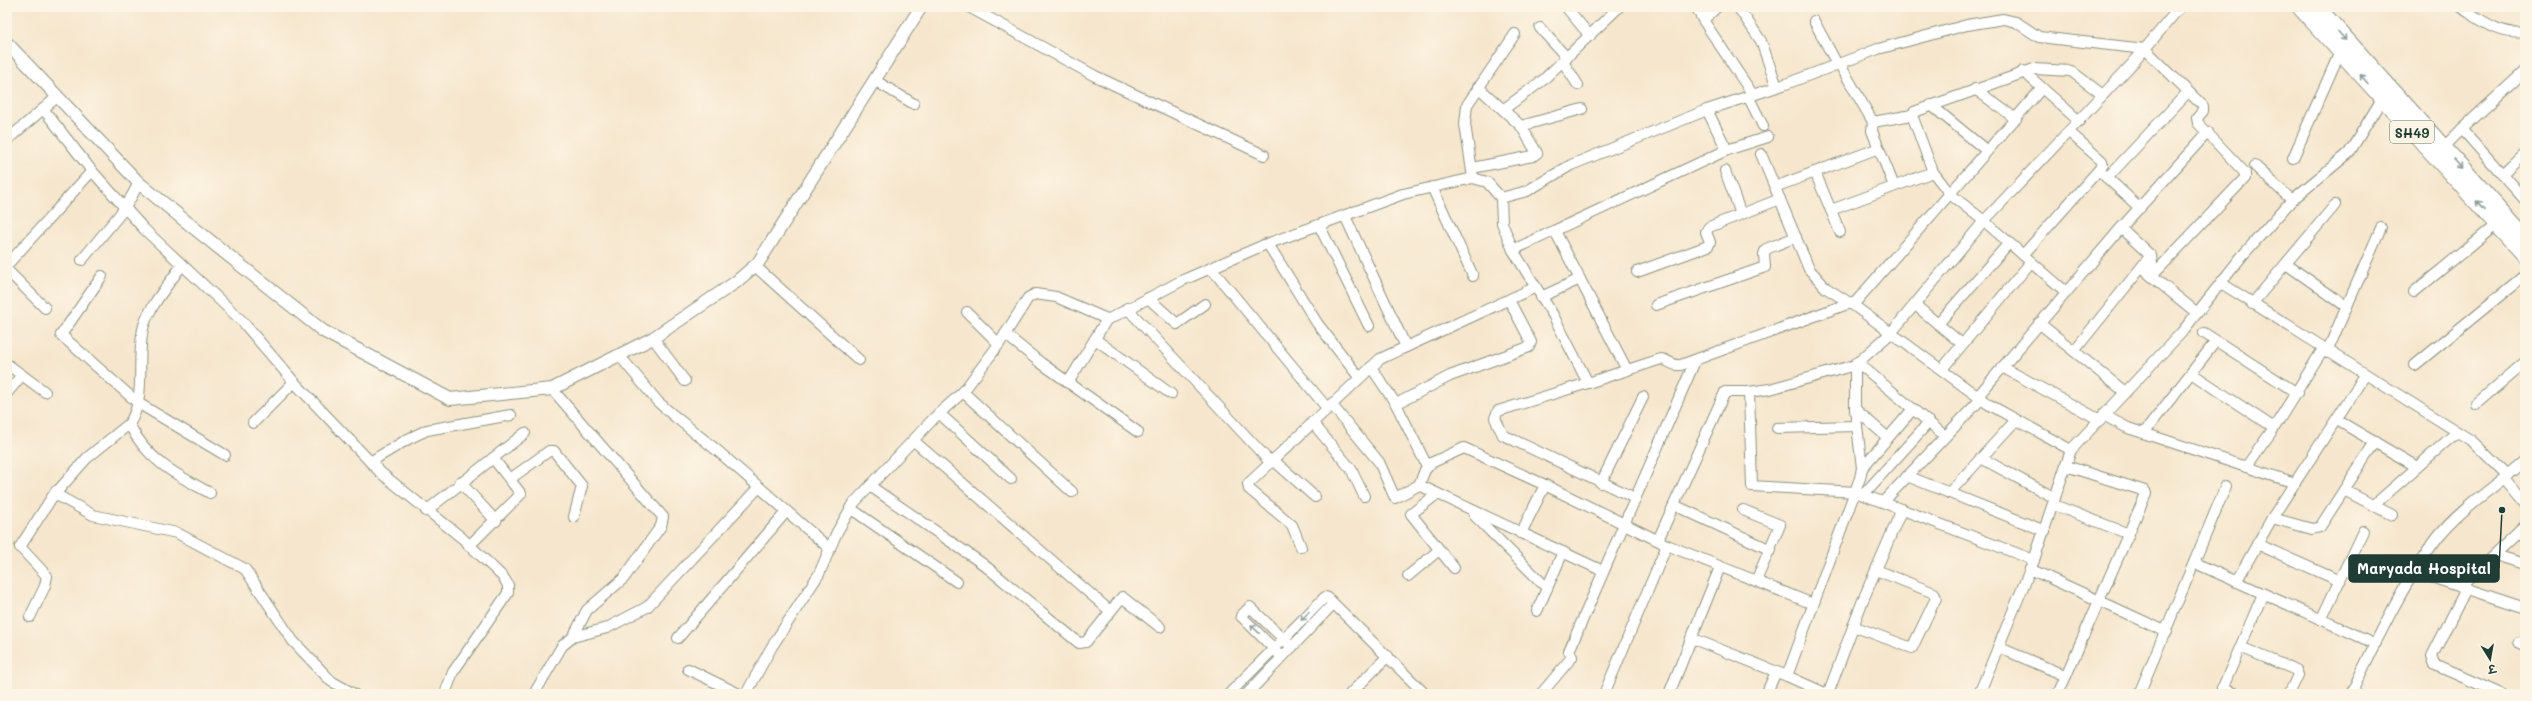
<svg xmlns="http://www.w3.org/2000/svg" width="2532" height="701" viewBox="0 0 2532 701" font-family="Mali,'Playpen Sans Deva',sans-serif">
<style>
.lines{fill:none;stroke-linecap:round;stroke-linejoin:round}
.minor-casing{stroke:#8a9280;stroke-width:12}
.tertiary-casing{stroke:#8a9280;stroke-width:14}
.primary-casing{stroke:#8a9280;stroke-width:18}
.minor{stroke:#fff;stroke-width:10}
.tertiary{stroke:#fff;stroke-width:12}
.primary{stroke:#fff;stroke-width:16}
.oneway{stroke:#8f9e9a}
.labels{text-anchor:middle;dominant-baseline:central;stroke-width:3;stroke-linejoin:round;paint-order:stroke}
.shield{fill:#fcf5e5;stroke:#617469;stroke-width:1}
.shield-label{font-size:13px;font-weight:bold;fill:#1f3d34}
.leader{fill:none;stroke:#1f3d34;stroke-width:1.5}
.callout-dot{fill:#1f3d34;stroke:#fcf5e5;stroke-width:1.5}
.callout{fill:#1f3d34;stroke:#1f3d34;stroke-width:1.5}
.callout-label{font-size:15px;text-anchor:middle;font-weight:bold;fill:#fff}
</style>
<rect width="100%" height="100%" fill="#fcf5e5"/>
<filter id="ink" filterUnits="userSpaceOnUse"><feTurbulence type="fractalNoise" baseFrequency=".025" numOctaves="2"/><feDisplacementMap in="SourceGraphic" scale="8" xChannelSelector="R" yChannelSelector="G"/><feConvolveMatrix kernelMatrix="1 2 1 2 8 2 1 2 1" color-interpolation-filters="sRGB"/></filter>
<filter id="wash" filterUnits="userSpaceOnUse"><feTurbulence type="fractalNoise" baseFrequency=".012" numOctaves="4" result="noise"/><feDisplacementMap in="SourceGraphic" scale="16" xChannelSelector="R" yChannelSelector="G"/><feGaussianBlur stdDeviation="0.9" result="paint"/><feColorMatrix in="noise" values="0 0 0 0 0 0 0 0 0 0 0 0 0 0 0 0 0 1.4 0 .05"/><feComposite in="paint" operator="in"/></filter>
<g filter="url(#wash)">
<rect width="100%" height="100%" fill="#f6e6cd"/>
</g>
<g filter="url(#ink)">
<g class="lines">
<defs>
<g id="minor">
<polyline points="969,7 1095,76 1264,155"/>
<polyline points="1566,7 1590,36"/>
<polyline points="1696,7 1703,20"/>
<polyline points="1717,7 1703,20 1753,95"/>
<polyline points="1738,7 1761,41 1777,87"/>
<path d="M 2460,7 C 2480,19 2500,36 2525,32"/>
<polyline points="1814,21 1837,64"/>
<polyline points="1540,28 1567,58"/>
<polyline points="1563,62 1578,85"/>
<polyline points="1839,63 1873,122 1872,131 1894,186"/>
<polyline points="2023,71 2079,121"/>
<polyline points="2525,71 2462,129 2525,200"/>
<polyline points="874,80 914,104"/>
<polyline points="1975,89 2016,119"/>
<polyline points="1748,96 1763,126"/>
<polyline points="1931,105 1987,151"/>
<polyline points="1504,109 1543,80 1619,7"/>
<polyline points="44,110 92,171 144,229 242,321 294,382 381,473 462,538 503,577 508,585 508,593 453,672 445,694"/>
<polyline points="1707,110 1727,150"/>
<polyline points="1873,122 1912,115"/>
<polyline points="1521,126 1582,109"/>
<polyline points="7,140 57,97"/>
<polyline points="2444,147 2462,129"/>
<polyline points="1761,154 1809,269 1826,288 1853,305 1988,404 2071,450 2182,332 2242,256 2292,200 2349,153 2382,99"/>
<polyline points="2293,158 2340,52"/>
<polyline points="2255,166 2292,200"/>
<polyline points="1472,168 1533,156 1537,153 1521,126 1478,87"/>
<polyline points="1725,171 1741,214"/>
<polyline points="1815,172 1840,232"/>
<polyline points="2103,174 2140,208"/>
<polyline points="2502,174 2525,152"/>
<polyline points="1473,178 1465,124 1467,105 1515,34"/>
<polyline points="2107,178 2188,92"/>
<polyline points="1432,187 1473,276"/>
<polyline points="1775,187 1879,148"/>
<polyline points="1501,198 1502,223 1513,250 1553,315 1588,383 1498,411 1495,418 1503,435 1635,498"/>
<polyline points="1831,210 1933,172"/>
<polyline points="1345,216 1406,347"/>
<polyline points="1319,225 1369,326"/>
<polyline points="2121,228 2151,256 2152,263 2147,271 2149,274 2197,313"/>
<polyline points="1555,231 1627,370"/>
<polyline points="1268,244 1317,323 1359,377"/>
<polyline points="1513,250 1727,150 1768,137"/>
<polyline points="2023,255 2103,165 2102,161 2069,132"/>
<polyline points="82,260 125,208 139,183"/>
<polyline points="2286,264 2347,307"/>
<polyline points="7,265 92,171"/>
<path d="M 182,265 C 169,284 151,304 144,325 C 135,357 148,396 129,424 L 87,458 L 55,494 L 93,515 L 177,533 L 245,569 L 293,641 L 331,681 L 354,694"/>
<polyline points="755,266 859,360"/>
<polyline points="1211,268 1327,408"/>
<polyline points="7,270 45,308"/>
<polyline points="1637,272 1708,246 1710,242 1706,232 1709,227 1780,199"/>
<polyline points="102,276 61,335 138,403 225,455"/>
<polyline points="2221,283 2472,441 2508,476"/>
<polyline points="2066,292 1984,221 1950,194 1933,172 1912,115 1914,112 2034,69 2071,71 2103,95"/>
<polyline points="2414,292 2497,224"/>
<polyline points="1541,297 1580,279"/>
<polyline points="1148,298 1177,324 1205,304"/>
<polyline points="1914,304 1962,344"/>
<polyline points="2252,304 2335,205"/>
<polyline points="1656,305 1765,267 1764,254 1766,249 1796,237"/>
<polyline points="1853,305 2042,88"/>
<polyline points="1127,308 1270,462"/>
<polyline points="967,312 999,344"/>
<polyline points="2039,323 2125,392"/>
<polyline points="1938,324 2009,243"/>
<polyline points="2204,333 2297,393"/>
<polyline points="1005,334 1041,363 1138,432"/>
<polyline points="653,338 685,381"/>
<polyline points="1095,339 1171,394"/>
<polyline points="2074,351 2148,259"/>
<polyline points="2327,352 2381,228"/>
<polyline points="619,355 658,402 673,415 719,452 830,549"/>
<polyline points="1857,362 1945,436"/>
<polyline points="7,364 45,392"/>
<polyline points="2415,365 2525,275"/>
<polyline points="1371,367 1396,404 1427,466"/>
<polyline points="2002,367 2100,420"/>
<polyline points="1942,369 2031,262"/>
<polyline points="2191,373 2274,428"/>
<polyline points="1068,383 1107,319"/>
<path d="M 1588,383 L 1661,359 C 1669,360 1673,367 1681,365 L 1850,303"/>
<polyline points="552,389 663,517 661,526 624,578 587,610 573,637"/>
<polyline points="963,392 1072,492"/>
<polyline points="1749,392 1752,486 1856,492 2034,560"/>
<polyline points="7,393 22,375"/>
<polyline points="1978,396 2121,228 2208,132"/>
<polyline points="1331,404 1379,462 1395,498 1419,485 1425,470 1431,463 1464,448 1545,485 1667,545 1813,604"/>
<polyline points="1396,404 1450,376 1529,347 1531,342 1509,300"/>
<polyline points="2476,404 2525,362"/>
<polyline points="1855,409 1888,438"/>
<polyline points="939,413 1011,479"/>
<polyline points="2103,415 2128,428 2295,483"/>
<polyline points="2337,420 2417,467"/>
<polyline points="1312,422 1351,469 1364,496"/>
<polyline points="253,423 294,382"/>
<path d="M 129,424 C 148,461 175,474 210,493"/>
<polyline points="1777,428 1857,426"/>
<polyline points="2144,433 2216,341"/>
<polyline points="914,441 1109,610"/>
<polyline points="1981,458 2055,498"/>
<polyline points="1272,459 1315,497"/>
<polyline points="370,462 408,439 427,430 511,415"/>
<polyline points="2246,467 2274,428 2323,349"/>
<polyline points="1862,468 1913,409"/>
<polyline points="1907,476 2045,531"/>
<polyline points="510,479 549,451 554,451 582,486 574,517"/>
<polyline points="2505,479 2525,503"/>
<polyline points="460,482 496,521"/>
<polyline points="1601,483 1643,397"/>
<polyline points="1419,485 1603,571"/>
<polyline points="870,486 983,564 1079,643 1086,642 1122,597 1160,627"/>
<polyline points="2344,490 2392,515"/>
<polyline points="1949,493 2016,420"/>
<polyline points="1437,494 1411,514 1454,568"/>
<polyline points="1863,495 1929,422"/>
<polyline points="1883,502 1981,399"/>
<polyline points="1674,505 1771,550"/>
<polyline points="2054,505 2129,534"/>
<polyline points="2374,505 2457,432"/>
<polyline points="850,508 957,582"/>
<polyline points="1743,510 1780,525 1756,581"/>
<polyline points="426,511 525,433"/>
<polyline points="1474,515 1547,588"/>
<polyline points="2272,518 2312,529 2320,527 2375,442"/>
<polyline points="1521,533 1545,485"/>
<polyline points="1658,540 1725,392 1749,392 1770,389 1855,365"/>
<polyline points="2257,544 2340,581"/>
<polyline points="469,546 521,494 493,458"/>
<polyline points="1301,547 1292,525 1249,489 1248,484 1380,359 1536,287"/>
<polyline points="2495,555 2525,564"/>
<polyline points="2195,563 2376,644"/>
<polyline points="2030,569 2167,632"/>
<polyline points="2416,572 2525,608"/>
<polyline points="1408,576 1439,550"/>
<polyline points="2236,582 2272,518 2365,375"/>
<polyline points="2460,587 2525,526"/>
<polyline points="2466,589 2432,656 2435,665 2501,694"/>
<polyline points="1537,611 1563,552"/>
<polyline points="30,617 45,586 47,576 20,547 56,491"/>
<polyline points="2321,620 2363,531"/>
<polyline points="1853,626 1912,648 1936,598 1934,593 1876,570"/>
<polyline points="678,638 786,512"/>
<polyline points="1691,638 1787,676"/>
<polyline points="2518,642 2525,645"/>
<polyline points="1998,647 2066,676"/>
<polyline points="2240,647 2296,670 2298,675 2289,694"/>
<polyline points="1282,657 1241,616 1250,607 1292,647"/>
<polyline points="688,669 739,694"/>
<polyline points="2222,688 2236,694"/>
<polyline points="534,694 562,646 573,637 607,628 647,607 759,487"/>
<polyline points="746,694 771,648 819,574 837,532 854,503 935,417 963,392 999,344 1028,298 1035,294 1056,297 1107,319 1111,318 1181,281 1264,245 1403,194 1473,178 1487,182 1501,198 1527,191 1571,165 1707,110 1783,85 1878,49 1967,25 2003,19 2016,22 2039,37 2145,49 2203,106 2203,111 2197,118 2198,123 2245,173 2245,178 2152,276"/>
<polyline points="1229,694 1325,597 1328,598 1425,694"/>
<polyline points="1247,694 1333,604"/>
<polyline points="1350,694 1388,656"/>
<polyline points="1541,694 1572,657 1569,651 1695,361"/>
<polyline points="1604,694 1667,545"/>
<polyline points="1669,694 1720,567"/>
<polyline points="1766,694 1776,672"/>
<polyline points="1827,694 1787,676 1860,478 1862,468 1855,409 1855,365 1891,333 1984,221 2133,63 2180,7"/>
<polyline points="1828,694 1863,600 1902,509"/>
<polyline points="1979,694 2034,560 2071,450"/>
<polyline points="2058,694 2146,494 2145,491 2066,466"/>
<polyline points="2139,694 2226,486"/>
<polyline points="2220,694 2263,594"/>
<path d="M 2351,694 C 2375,643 2404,581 2438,537 C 2462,507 2497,486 2525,461"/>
</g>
<polyline id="tertiary" points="7,43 139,183 194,228 323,331 450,399 552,389 653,338 736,282 758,263 921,7"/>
<g id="primary">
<polyline points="2300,7 2525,255"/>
<polyline points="2317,7 2525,238"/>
</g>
</defs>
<!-- minor casing -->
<use href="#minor" class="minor-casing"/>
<!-- tertiary casing -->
<use href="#tertiary" class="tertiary-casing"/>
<!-- primary casing -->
<use href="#primary" class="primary-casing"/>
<!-- minor -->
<use href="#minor" class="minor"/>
<!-- tertiary -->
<use href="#tertiary" class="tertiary"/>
<!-- primary -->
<use href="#primary" class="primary"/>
</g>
<!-- one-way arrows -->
<defs><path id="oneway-shaft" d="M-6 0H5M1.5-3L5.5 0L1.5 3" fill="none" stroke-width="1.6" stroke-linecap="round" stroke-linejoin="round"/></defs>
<g class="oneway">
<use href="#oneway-shaft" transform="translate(2342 36) rotate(48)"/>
<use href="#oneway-shaft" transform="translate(2364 79) rotate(-131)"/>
<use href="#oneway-shaft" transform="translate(2458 164) rotate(48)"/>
<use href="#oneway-shaft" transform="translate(2480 205) rotate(-133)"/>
<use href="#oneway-shaft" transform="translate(1305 616) rotate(134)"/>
<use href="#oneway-shaft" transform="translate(1255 629) rotate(-135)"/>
</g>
</g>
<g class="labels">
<!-- shield labels -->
<rect class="shield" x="2390" y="121" width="44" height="22" rx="3"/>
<g class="shield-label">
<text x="2412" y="132">SH49</text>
</g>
</g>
<!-- callouts -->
<path class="leader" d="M2502 510L2499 568"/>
<circle class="callout-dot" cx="2502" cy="510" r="4"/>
<rect class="callout" x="2349" y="555" width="150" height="27" rx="4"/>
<g class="callout-label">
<text x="2424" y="574">Maryada Hospital</text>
</g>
<!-- margin -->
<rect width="2532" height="701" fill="none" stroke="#fcf5e5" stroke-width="24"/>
<!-- north arrow -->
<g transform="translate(2490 659) rotate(169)" stroke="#fcf5e5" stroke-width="3" paint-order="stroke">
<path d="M0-3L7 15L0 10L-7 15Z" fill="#1f3d34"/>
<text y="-6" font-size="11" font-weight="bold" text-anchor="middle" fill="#1f3d34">उ</text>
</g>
</svg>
